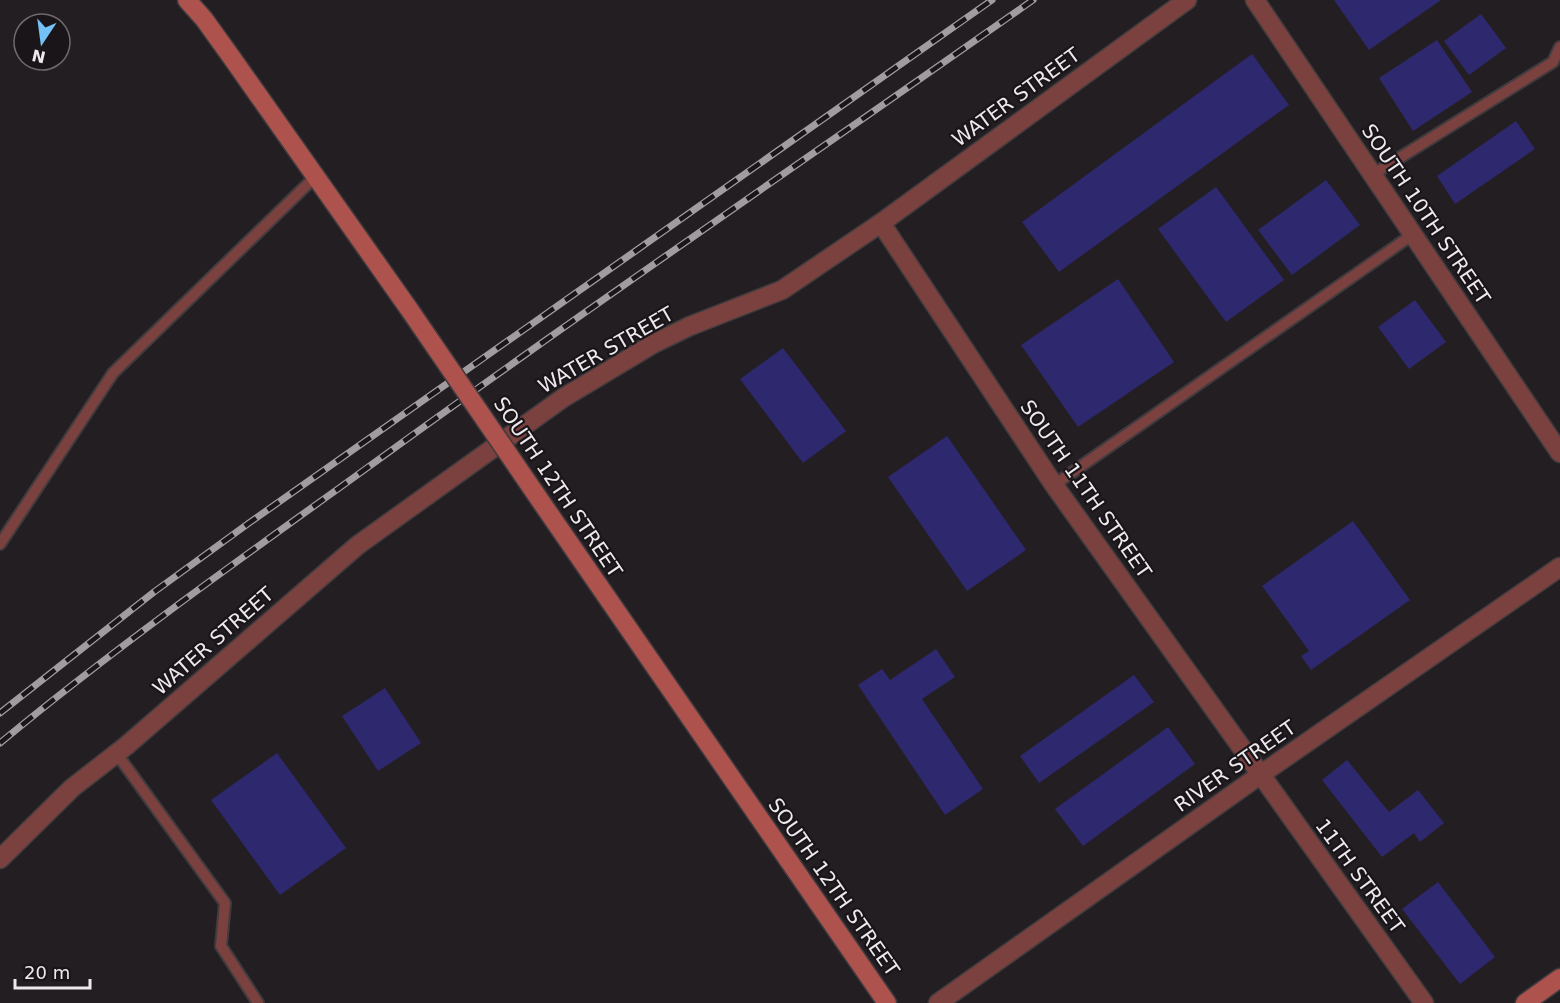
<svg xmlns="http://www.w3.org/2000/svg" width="1560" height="1003" viewBox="0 0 1560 1003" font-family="'DejaVu Sans',sans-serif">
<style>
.building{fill:#2e286e}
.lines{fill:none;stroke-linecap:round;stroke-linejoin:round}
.lane-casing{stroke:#3f3b3e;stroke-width:14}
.street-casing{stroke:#3f3b3e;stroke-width:21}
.secondary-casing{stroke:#3f3b3e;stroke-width:21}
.lane{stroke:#7b413e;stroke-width:10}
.street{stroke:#7b413e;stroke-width:18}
.secondary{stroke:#ad524d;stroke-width:18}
.rail-casing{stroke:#a09c9f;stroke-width:7}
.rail{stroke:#191519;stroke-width:4.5;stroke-dasharray:14;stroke-linecap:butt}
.secondary-bridge-casing{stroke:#3f3b3e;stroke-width:21;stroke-linecap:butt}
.secondary-bridge{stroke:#ad524d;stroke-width:18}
.labels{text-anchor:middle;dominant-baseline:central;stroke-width:4.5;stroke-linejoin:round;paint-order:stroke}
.street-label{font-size:20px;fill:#edeaed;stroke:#191519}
</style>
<rect width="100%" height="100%" fill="#231e22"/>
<!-- building -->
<g class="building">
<polygon points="1334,0 1441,0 1369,50"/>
<polygon points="1481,14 1506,48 1469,75 1444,41"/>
<polygon points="1437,40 1472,92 1413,131 1379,78"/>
<polygon points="1252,54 1289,105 1059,272 1022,222"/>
<polygon points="1516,121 1535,149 1455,204 1437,176"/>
<polygon points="1326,180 1360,225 1292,275 1258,230"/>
<polygon points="1216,187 1284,280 1226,322 1158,229"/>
<polygon points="1118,279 1174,362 1078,427 1021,345"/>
<polygon points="1415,300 1446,342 1409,369 1378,327"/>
<polygon points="783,348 846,431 803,463 740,379"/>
<polygon points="947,436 1026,550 967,591 888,477"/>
<polygon points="1353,521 1410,600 1311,670 1301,656 1309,651 1262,586"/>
<polygon points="936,649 955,677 922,699 983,789 945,815 858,685 882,669 890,680"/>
<polygon points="1134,675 1154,702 1039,783 1020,756"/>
<polygon points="385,688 421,743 378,771 342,716"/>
<polygon points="1168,727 1195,764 1083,846 1055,809"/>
<polygon points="277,753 346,848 280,895 211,800"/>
<polygon points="1347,760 1389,812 1418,790 1444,823 1420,842 1414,833 1382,857 1322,780"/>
<polygon points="1438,882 1495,957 1460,984 1402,909"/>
</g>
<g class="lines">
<defs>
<g id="lane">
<polyline points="1372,175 1553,62 1560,47"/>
<polyline points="1054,485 1412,235"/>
<polyline points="0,544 113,373 316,176"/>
<polyline points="117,754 225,903 221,946 258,1003"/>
</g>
<g id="street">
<polyline points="1255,0 1560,453"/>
<polyline points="881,223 1054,485 1424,1003"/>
<polyline points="0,859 72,788 126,746 358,545 563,398 653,344 690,326 782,290 881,223 1187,0"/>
<polyline points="938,1003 1260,775 1560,567"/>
</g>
<g id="secondary">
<polyline points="187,0 204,19 232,58 409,309"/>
<polyline points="546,509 887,1003"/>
<polyline points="1525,1003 1560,978"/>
</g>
</defs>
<!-- lane casing -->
<use href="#lane" class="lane-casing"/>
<!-- street casing -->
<use href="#street" class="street-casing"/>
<!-- secondary casing -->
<use href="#secondary" class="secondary-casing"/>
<!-- lane -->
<use href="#lane" class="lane"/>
<!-- street -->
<use href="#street" class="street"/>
<!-- secondary -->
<use href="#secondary" class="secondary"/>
<defs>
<g id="rail">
<polyline points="0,713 154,592 249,523 992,0"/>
<path d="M 0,743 C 110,652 226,569 342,486 C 570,320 802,162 1033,0"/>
</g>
</defs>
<!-- rail casing -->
<use href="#rail" class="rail-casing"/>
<!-- rail -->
<use href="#rail" class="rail"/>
<defs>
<polyline id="secondary-bridge" points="409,309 546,509"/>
</defs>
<!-- secondary-bridge casing -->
<use href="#secondary-bridge" class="secondary-bridge-casing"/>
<!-- secondary-bridge -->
<use href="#secondary-bridge" class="secondary-bridge"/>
</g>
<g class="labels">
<!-- street labels -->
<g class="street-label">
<text transform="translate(1016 97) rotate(-36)">WATER STREET</text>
<text transform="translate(1426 214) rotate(56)">SOUTH 10TH STREET</text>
<text transform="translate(606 350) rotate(-30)">WATER STREET</text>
<text transform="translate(558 487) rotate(56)">SOUTH 12TH STREET</text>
<text transform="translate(1086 489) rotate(55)">SOUTH 11TH STREET</text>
<text transform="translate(213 641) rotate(-41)">WATER STREET</text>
<text transform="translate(1235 766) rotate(-35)">RIVER STREET</text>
<text transform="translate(1360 876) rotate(54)">11TH STREET</text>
<text transform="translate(834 887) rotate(55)">SOUTH 12TH STREET</text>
</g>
</g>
<!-- north arrow -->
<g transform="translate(42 42) rotate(193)"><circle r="28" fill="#191519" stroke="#6e6a6e" stroke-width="1.5"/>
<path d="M0-4.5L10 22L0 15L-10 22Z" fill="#73c1f5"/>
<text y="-9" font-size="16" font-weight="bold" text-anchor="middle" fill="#edeaed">N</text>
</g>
<!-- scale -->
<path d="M15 979v9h75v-9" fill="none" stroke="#edeaed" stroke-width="3"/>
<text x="24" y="979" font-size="18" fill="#edeaed" stroke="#191519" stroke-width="4.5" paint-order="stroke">20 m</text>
</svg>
